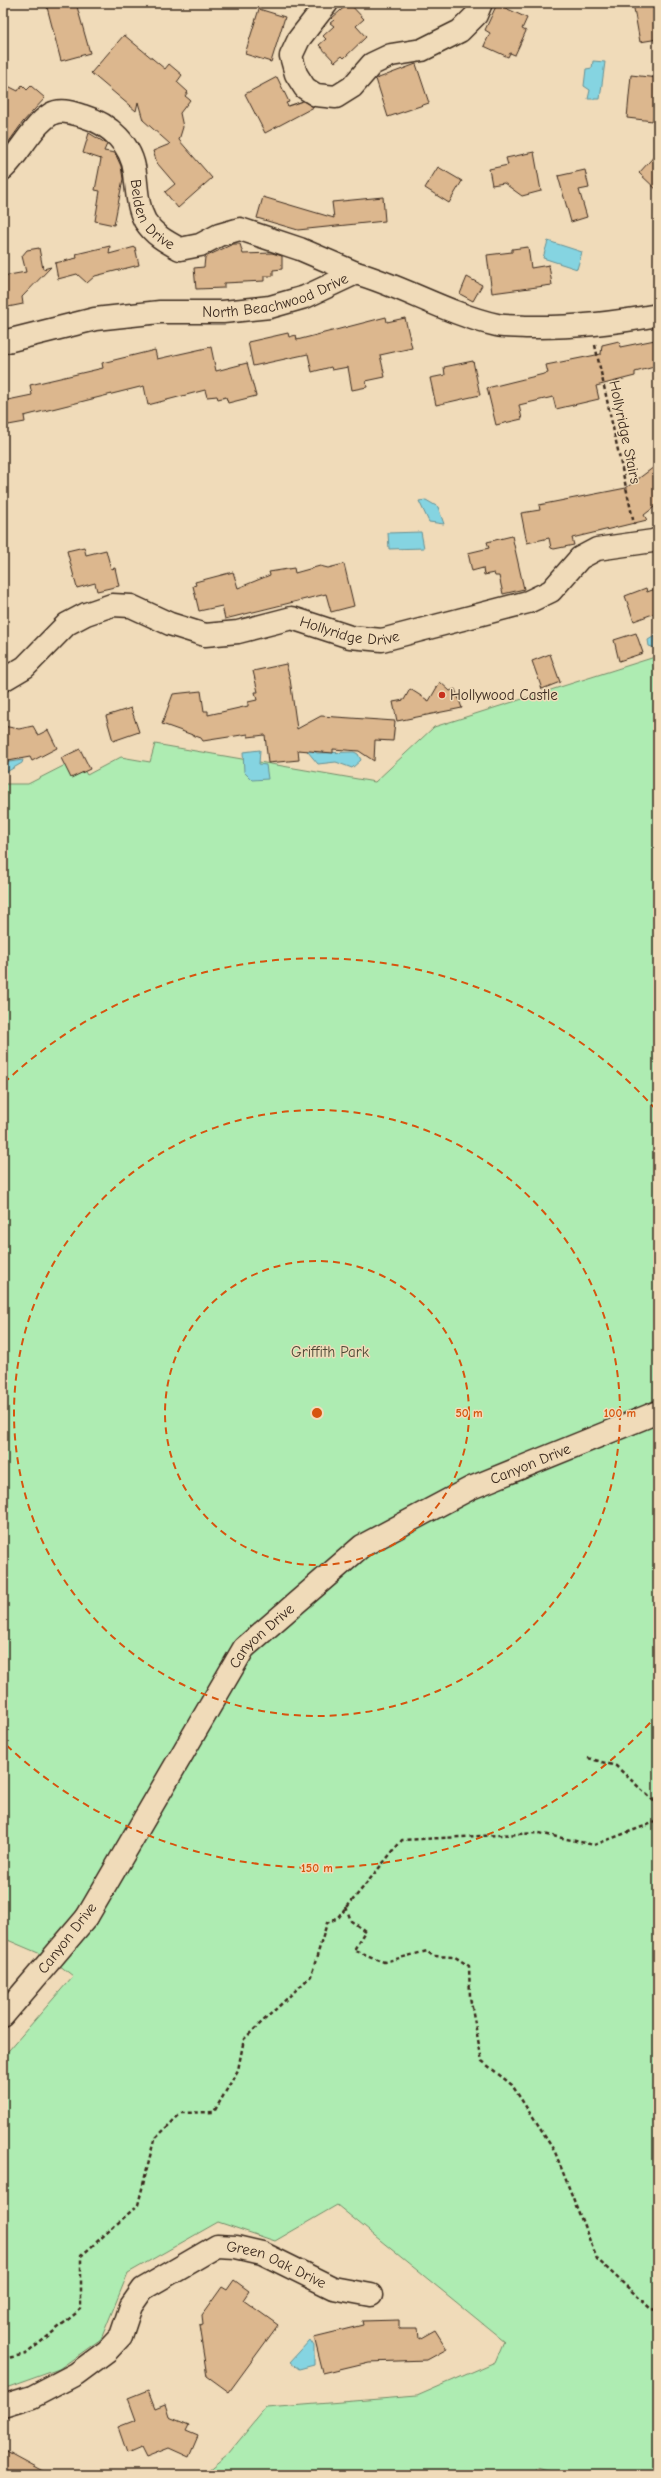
<svg xmlns="http://www.w3.org/2000/svg" width="661" height="2478" viewBox="0 0 661 2478" font-family="'Comic Neue',sans-serif">
<style>
.green{fill:#aeecb2;stroke:#748b68}
.water{fill:#85d4e1;stroke:#679093}
.building{fill:#dcb78e;stroke:#3b2a1e}
.lines{fill:none;stroke-linecap:round;stroke-linejoin:round}
.street-casing{stroke:#3b2a1e;stroke-width:25}
.secondary-casing{stroke:#3b2a1e;stroke-width:25}
.path{stroke:#3b2a1e;stroke-width:2.5;stroke-dasharray:4 3;stroke-linecap:butt}
.street{stroke:#f0dbb9;stroke-width:22}
.secondary{stroke:#f0dbb9;stroke-width:22}
.ring{fill:none;stroke:#d7540e;stroke-width:2;stroke-dasharray:7 5}
.poi-dot{fill:#c8321e;stroke:#f0dbb9;stroke-width:1.5}
.labels{text-anchor:middle;dominant-baseline:central;stroke-width:3;stroke-linejoin:round;paint-order:stroke}
.street-label{font-size:15px;fill:#3b2a1e;stroke:#f0dbb9}
.poi-label{font-size:15px;fill:#3b2a1e;stroke:#f0dbb9;text-anchor:start}
.park-label{font-size:15px;fill:#4c4734;stroke:#f0dbb9}
.centre{fill:#d7540e;stroke:#f0dbb9;stroke-width:2}
.ring-label{font-size:12px;text-anchor:middle;font-weight:bold;fill:#d7540e;stroke:#f0dbb9;stroke-width:3;stroke-linejoin:round;paint-order:stroke}
</style>
<rect width="100%" height="100%" fill="#f0dbb9"/>
<filter id="ink" filterUnits="userSpaceOnUse"><feTurbulence type="fractalNoise" baseFrequency=".025" numOctaves="2"/><feDisplacementMap in="SourceGraphic" scale="8" xChannelSelector="R" yChannelSelector="G"/><feConvolveMatrix kernelMatrix="1 2 1 2 8 2 1 2 1" color-interpolation-filters="sRGB"/></filter>
<g filter="url(#ink)">
<!-- green -->
<polygon class="green" points="658,656 658,2475 563,2475 537,2468 531,2475 202,2475 228,2454 266,2408 417,2396 495,2362 504,2341 337,2205 275,2241 218,2222 128,2273 101,2339 59,2369 3,2389 3,2057 73,1976 50,1958 3,1938 3,784 28,784 77,759 87,775 121,757 150,762 155,744 375,782 434,727"/>
<!-- water -->
<g class="water">
<polygon points="593,61 605,62 600,99 588,99 590,90 584,86 586,69 592,68"/>
<polygon points="548,241 582,252 577,269 543,258"/>
<polygon points="426,500 438,507 444,524 429,522 419,501"/>
<polygon points="421,532 424,548 389,549 388,533"/>
<polygon points="658,634 658,649 649,646 648,640"/>
<polygon points="303,746 317,753 354,752 358,754 361,760 352,768 336,762 318,764"/>
<polygon points="260,750 259,764 266,765 268,779 252,780 244,772 243,752"/>
<polygon points="23,760 22,763 3,774 3,763"/>
<polygon points="310,2340 314,2346 314,2365 299,2369 290,2362"/>
</g>
<!-- building -->
<g class="building">
<polygon points="60,3 76,3 90,53 61,61 47,7"/>
<polygon points="349,3 364,19 356,26 366,37 344,58 342,56 335,62 319,45 326,39 323,36 334,26 330,23 334,20 332,18"/>
<polygon points="633,3 658,3 658,39 640,42"/>
<polygon points="497,4 527,18 522,29 526,31 515,55 510,53 508,57 484,46 490,33 485,30"/>
<polygon points="259,9 285,17 271,62 245,54"/>
<polygon points="124,35 165,69 169,64 182,75 177,82 188,92 185,96 190,100 180,113 183,127 179,140 212,178 178,208 165,192 175,184 157,163 153,151 170,144 143,120 138,102 136,111 91,73"/>
<polygon points="416,64 429,103 388,117 376,79"/>
<polygon points="631,75 658,78 653,121 627,118"/>
<polygon points="277,77 289,102 286,103 288,106 303,101 314,107 265,133 245,94"/>
<polygon points="22,85 27,90 31,86 45,98 23,122 3,150 3,95 8,86 18,91"/>
<polygon points="89,133 107,144 104,151 115,153 121,166 123,179 114,225 95,221 100,191 95,190 101,159 83,153"/>
<polygon points="534,152 541,191 522,196 504,183 492,185 489,169 508,165 506,158"/>
<polygon points="658,152 658,191 639,173"/>
<polygon points="438,167 462,181 449,203 425,188"/>
<polygon points="585,170 589,188 579,190 587,217 571,222 558,176"/>
<polygon points="263,197 334,218 332,202 383,197 385,221 298,230 257,218"/>
<polygon points="233,244 240,244 243,254 272,253 282,256 282,269 273,270 273,276 264,276 264,281 224,283 224,288 196,289 194,268 204,267 205,257"/>
<polygon points="110,246 109,254 135,247 139,265 95,276 87,283 77,274 58,279 55,263 77,258 76,254"/>
<polygon points="528,247 531,268 549,265 552,285 492,293 487,255 512,252 512,249"/>
<polygon points="39,248 43,269 51,267 22,297 23,304 3,308 3,276 26,272 22,256 27,250"/>
<polygon points="467,277 482,285 473,301 460,294"/>
<polygon points="386,317 387,322 405,318 412,348 380,355 385,377 366,381 367,387 352,390 348,367 332,370 331,367 312,372 308,354 253,366 248,342 288,333 289,337 296,335 297,340"/>
<polygon points="655,340 658,366 635,372 635,376 596,386 599,399 556,409 553,397 519,405 522,419 496,425 487,388 548,373 546,365 601,354 602,345 619,341 620,347"/>
<polygon points="211,347 216,371 247,363 256,396 228,403 226,397 218,399 217,396 207,397 205,390 148,405 144,386 24,416 25,422 3,426 3,401 32,395 30,385 103,368 102,363 155,350 157,359"/>
<polygon points="473,361 480,395 436,405 430,378 445,375 444,367"/>
<polygon points="658,464 658,504 644,515 647,520 572,538 574,545 554,549 551,548 549,538 527,543 521,513 540,510 539,505 626,488"/>
<polygon points="512,536 524,589 503,594 499,576 495,576 494,573 484,575 483,568 472,571 468,553 489,548 487,542"/>
<polygon points="84,547 86,555 106,550 111,569 115,568 119,586 97,591 95,583 77,588 67,551"/>
<polygon points="344,564 354,606 331,612 326,594 225,619 222,606 199,611 193,586 196,585 195,582 233,572 238,588 270,575 269,572 294,568 295,573 320,566 328,568"/>
<polygon points="646,588 647,592 658,588 658,612 634,621 625,596"/>
<polygon points="636,633 643,653 619,661 614,640"/>
<polygon points="550,654 560,682 542,689 532,661"/>
<polygon points="286,664 290,679 297,729 321,716 395,721 393,741 375,740 374,761 359,751 333,749 333,753 298,750 299,760 268,763 265,735 248,737 248,734 203,741 201,738 162,724 173,694 201,691 204,711 208,711 208,715 248,706 248,702 257,700 255,692 258,692 253,671"/>
<polygon points="440,682 450,691 455,689 462,708 397,721 393,702 404,700 410,689 429,701"/>
<polygon points="131,708 139,732 113,741 106,716"/>
<polygon points="3,726 19,729 33,726 38,735 48,730 57,748 32,761 30,757 3,762"/>
<polygon points="80,749 90,769 71,778 61,758"/>
<polygon points="234,2280 249,2291 243,2300 278,2325 229,2392 207,2376 199,2326 203,2325 202,2315 222,2287 227,2290"/>
<polygon points="399,2320 399,2328 418,2328 419,2339 435,2330 447,2349 427,2360 369,2362 323,2373 314,2337 363,2325 362,2321"/>
<polygon points="148,2390 155,2408 165,2404 169,2417 189,2425 186,2431 198,2436 189,2457 169,2448 146,2457 141,2447 127,2453 118,2427 136,2420 128,2398"/>
<polygon points="3,2449 51,2475 3,2475"/>
</g>
<g class="lines">
<defs>
<g id="street">
<polyline points="327,3 299,39 291,56 296,74 305,88 316,95 336,97 352,87 372,64 391,55 422,50 460,31 476,15 481,3"/>
<path id="s1" d="M 3,169 C 20,153 31,127 51,114 C 61,108 73,113 83,116 C 110,124 132,145 135,173 C 137,189 137,206 145,221 C 154,235 165,241 180,249 L 200,245 L 219,235 L 240,229 L 300,249 L 356,273"/>
<path id="s2" d="M 3,342 L 95,319 L 160,312 L 223,312 L 270,307 L 305,297 L 356,273 C 404,287 448,314 497,325 C 506,327 518,326 527,327 C 572,328 614,323 658,315"/>
<path id="s3" d="M 3,680 L 25,667 L 67,624 L 86,614 L 112,605 L 131,606 L 170,624 L 205,635 L 238,632 L 292,618 L 350,637 L 382,640 L 528,602 L 551,591 L 580,558 L 597,549 L 653,541 L 658,539"/>
<path id="s4" d="M 87,1917 L 244,1648 L 362,1546 L 471,1488 L 658,1412"/>
<path id="s5" d="M 3,2406 L 32,2397 L 76,2374 L 107,2351 L 121,2336 L 131,2306 L 143,2289 L 217,2246 L 236,2247 L 262,2253 L 333,2288 L 371,2295"/>
</g>
<polyline id="secondary" points="3,2016 87,1917"/>
</defs>
<!-- street casing -->
<use href="#street" class="street-casing"/>
<!-- secondary casing -->
<use href="#secondary" class="secondary-casing"/>
<!-- path -->
<g class="path">
<polyline points="595,345 634,524"/>
<polyline points="588,1758 616,1766 658,1805"/>
<polyline points="346,1907 351,1921 365,1931 354,1950 384,1962 427,1951 433,1956 455,1957 469,1966 470,1997 482,2061 512,2085 555,2152 597,2259 651,2309 658,2310"/>
<polyline points="3,2359 26,2354 81,2309 81,2256 138,2205 154,2140 181,2113 214,2112 238,2070 244,2039 311,1976 327,1923 338,1918 402,1840 539,1833 594,1845 658,1821"/>
</g>
<!-- street -->
<use href="#street" class="street"/>
<!-- secondary -->
<use href="#secondary" class="secondary"/>
</g>
</g>
<!-- distance rings -->
<g class="ring">
<circle cx="317" cy="1413" r="152"/>
<circle cx="317" cy="1413" r="303"/>
<path d="M658 1714A455 455 0 0 1 4 1743M4 1083A455 455 0 0 1 658 1112"/>
</g>
<!-- markers -->
<circle class="poi-dot" cx="442" cy="695" r="4"/>
<g class="labels">
<!-- street labels -->
<g class="street-label">
<text stroke="none"><textPath href="#s1" startOffset="235">Belden Drive</textPath></text>
<text stroke="none"><textPath href="#s2" startOffset="278">North Beachwood Drive</textPath></text>
<text transform="translate(625 432) rotate(78)">Hollyridge Stairs</text>
<text stroke="none"><textPath href="#s3" startOffset="382">Hollyridge Drive</textPath></text>
<text stroke="none"><textPath href="#s4" startOffset="655">Canyon Drive</textPath></text>
<text stroke="none"><textPath href="#s4" startOffset="332">Canyon Drive</textPath></text>
<text transform="translate(67 1938) rotate(-52)">Canyon Drive</text>
<text stroke="none"><textPath href="#s5" startOffset="340">Green Oak Drive</textPath></text>
</g>
<!-- poi labels -->
<g class="poi-label">
<text x="450" y="695">Hollywood Castle</text>
</g>
<!-- park labels -->
<g class="park-label">
<text x="330" y="1352">Griffith Park</text>
</g>
</g>
<circle cx="317" cy="1413" r="6" class="centre"/>
<g class="ring-label">
<text x="469" y="1417">50 m</text>
<text x="620" y="1417">100 m</text>
<text x="317" y="1872">150 m</text>
</g>
<!-- margin -->
<rect width="661" height="2478" fill="none" stroke="#f0dbb9" stroke-width="16"/>
<rect x="8" y="8" width="645" height="2462" fill="none" stroke="#3b2a1e" stroke-width="1.5" filter="url(#ink)"/>
</svg>
